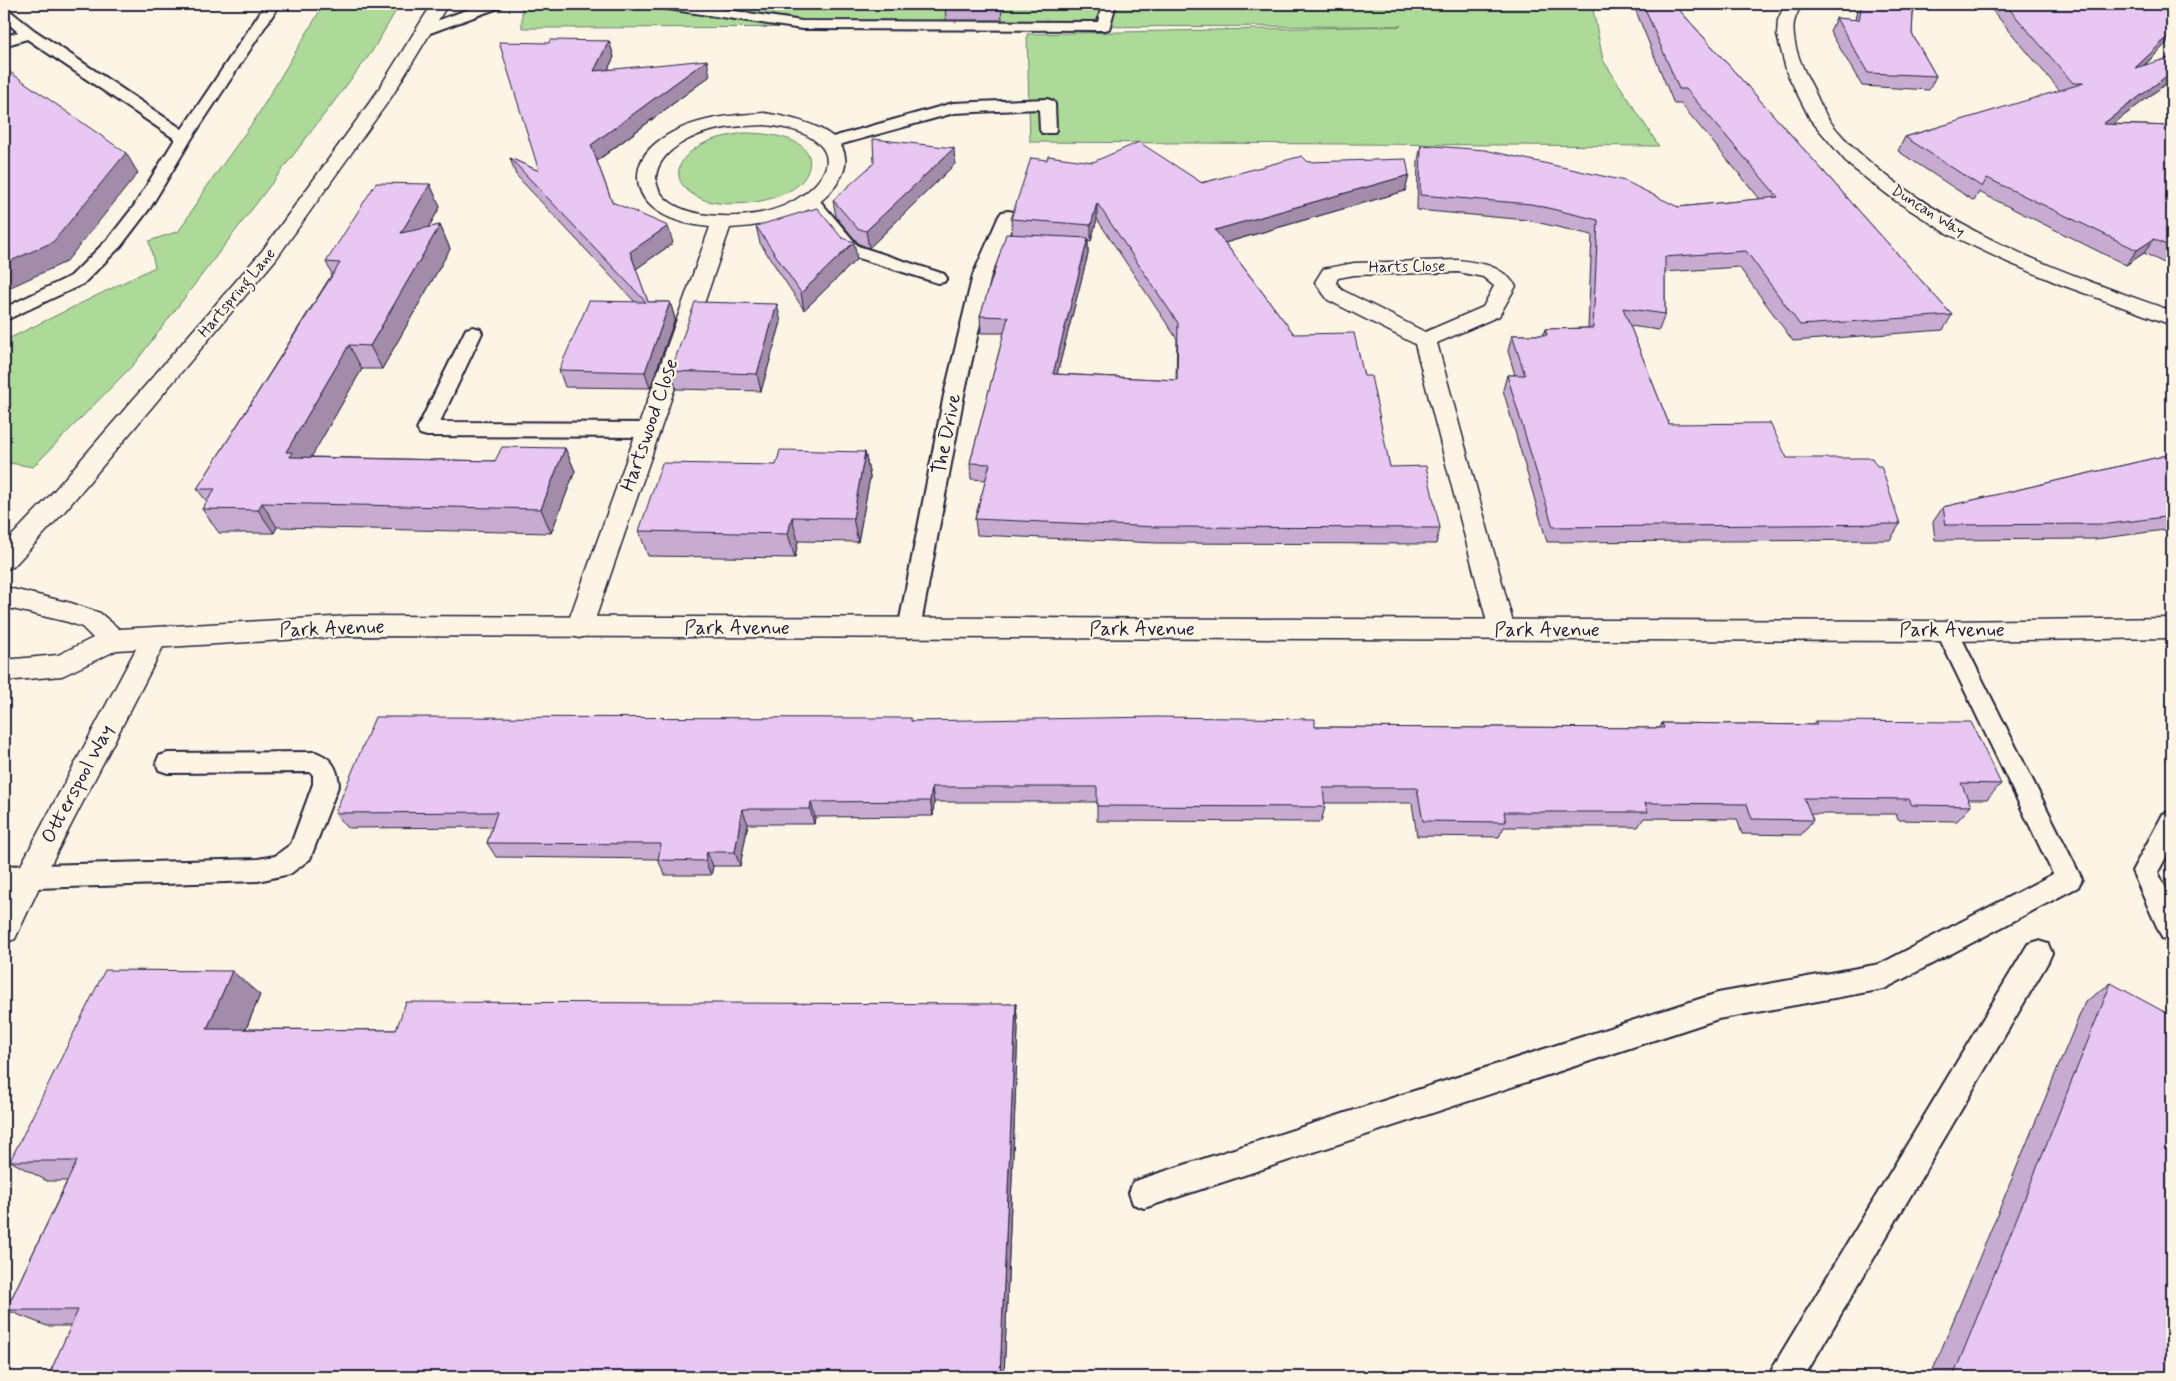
<svg xmlns="http://www.w3.org/2000/svg" width="2176" height="1381" viewBox="0 0 2176 1381" font-family="Mynerve,sans-serif">
<style>
.green{fill:#adda99;stroke:#687e6a}
.lines{fill:none;stroke-linecap:round;stroke-linejoin:round}
.service-casing{stroke:#22223b;stroke-width:4}
.minor-casing{stroke:#22223b;stroke-width:3}
.tertiary-casing{stroke:#22223b;stroke-width:3}
.secondary-casing{stroke:#22223b;stroke-width:3}
.service{fill:#fcf5e5;fill-rule:evenodd}
.minor{fill:#fcf5e5;fill-rule:evenodd}
.tertiary{fill:#fcf5e5;fill-rule:evenodd}
.secondary{fill:#fcf5e5;fill-rule:evenodd}
.wall{fill:#c8abd1;stroke:#22223b;fill-rule:evenodd}
.shaded-wall{fill:#a38baa;stroke:#22223b}
.building{fill:#e9c7f3;stroke:#22223b}
.labels{text-anchor:middle;dominant-baseline:central;stroke-width:4.5;stroke-linejoin:round;paint-order:stroke}
.far-street-label{font-size:16px;fill:#22223b;stroke:#fcf5e5}
.street-label{font-size:20px;fill:#22223b;stroke:#fcf5e5}
</style>
<rect width="100%" height="100%" fill="#fcf5e5"/>
<filter id="ink" filterUnits="userSpaceOnUse"><feTurbulence type="fractalNoise" baseFrequency=".02" numOctaves="2"/><feDisplacementMap in="SourceGraphic" scale="10" xChannelSelector="R" yChannelSelector="G"/><feConvolveMatrix kernelMatrix="1 2 1 2 8 2 1 2 1" color-interpolation-filters="sRGB"/></filter>
<g filter="url(#ink)">
<!-- green -->
<g class="green">
<polygon points="324,4 400,4 371,53 134,364 33,467 4,462 4,341 155,267 149,241 179,231 206,188 256,118"/>
<polygon points="522,4 1592,4 1603,60 1659,146 1030,142 1027,34 1401,26 522,28"/>
<path d="M 743,133 C 763,133 820,136 808,171 C 798,201 734,209 708,201 C 675,191 667,165 699,146 C 712,138 728,136 743,133 Z"/>
</g>
<g class="lines">
<defs>
<g id="service">
<polygon points="266,4 280,4 192,138 150,208 121,246 83,284 4,321 4,308 71,276 109,238 134,206 175,139 27,39 4,46 4,37 18,32 4,20 4,9 9,10 34,30 182,129"/>
<polygon points="483,4 503,4 501,7 430,33 420,33 418,30 420,27"/>
<polygon points="654,4 688,4 802,21 1098,22 1102,4 1116,4 1109,29 1104,30 802,29 661,8"/>
<polygon points="1047,99 1053,101 1055,104 1056,130 1054,133 1042,133 1040,130 1039,109 954,113 828,148 822,146 820,143 822,140 953,103"/>
<polygon points="809,194 815,195 858,246 944,274 947,278 944,282 938,283 846,254 801,199 803,195"/>
<polygon points="1008,211 1014,212 1017,216 991,275 964,395 920,629 917,635 909,638 901,635 898,629 944,395 973,275 999,216 1002,212"/>
<polygon points="473,327 480,329 482,333 440,422 648,423 655,425 658,430 655,435 648,437 427,436 420,434 417,429 464,333 466,329"/>
<polygon points="1947,622 1955,625 2082,879 2078,887 1884,989 1718,1019 1144,1208 1133,1204 1129,1193 1133,1182 1144,1178 1718,993 1880,964 2053,874 1936,631 1939,625"/>
<path d="M 315,752 C 332,758 337,767 339,784 L 310,859 L 290,874 L 258,881 L 4,889 L 4,866 L 258,859 L 275,856 L 291,844 L 313,784 L 313,775 L 310,772 L 168,773 L 159,770 L 156,763 L 159,756 L 168,753 Z"/>
<polygon points="2172,811 2172,846 2158,872 2172,901 2172,941 2162,938 2132,871 2163,814"/>
<polygon points="2038,941 2048,944 2052,953 2048,962 1804,1377 1769,1377 1774,1365 2028,944"/>
</g>
<g id="minor">
<path d="M 1785,4 L 1801,4 C 1799,10 1796,15 1794,22 C 1791,43 1802,68 1812,86 C 1817,96 1821,107 1827,117 C 1841,138 1863,157 1883,173 C 1968,239 2071,276 2172,311 L 2172,325 L 2062,285 L 2005,261 L 1948,234 L 1896,201 L 1849,165 L 1810,119 L 1787,73 L 1777,35 L 1778,20 Z"/>
<path d="M 765,113 C 794,118 861,131 842,175 C 835,189 824,200 811,208 C 787,222 758,226 730,228 L 592,628 L 588,635 L 579,638 L 570,635 L 566,628 L 710,227 C 693,225 674,222 659,212 C 632,195 631,163 656,143 C 686,119 728,115 765,113 ZM 765,125 C 783,127 804,130 818,143 C 844,167 806,196 786,205 C 759,217 724,219 696,213 C 646,202 643,163 687,140 C 711,127 739,126 765,125 Z"/>
<path d="M 1458,260 C 1482,263 1501,265 1516,286 L 1499,316 L 1437,343 L 1515,630 L 1511,637 L 1502,640 L 1493,637 L 1489,630 L 1415,344 L 1328,300 L 1315,282 L 1323,269 L 1354,263 ZM 1458,272 L 1483,277 L 1494,286 L 1483,307 L 1425,332 L 1342,290 L 1336,282 L 1338,278 L 1354,275 Z"/>
<polygon points="154,629 163,632 167,639 41,883 15,939 4,943 4,897 145,632"/>
</g>
<polygon id="tertiary" points="4,587 71,603 100,613 119,629 350,616 1947,621 2172,618 2172,638 1947,641 350,636 117,650 62,676 4,681 4,660 58,655 93,638 82,627 68,622 4,607"/>
<polygon id="secondary" points="432,4 448,4 392,96 276,259 64,512 13,567 4,569 4,544 46,500 262,251 375,95"/>
</defs>
<!-- service casing -->
<use href="#service" class="service-casing"/>
<!-- minor casing -->
<use href="#minor" class="minor-casing"/>
<!-- tertiary casing -->
<use href="#tertiary" class="tertiary-casing"/>
<!-- secondary casing -->
<use href="#secondary" class="secondary-casing"/>
<!-- service -->
<use href="#service" class="service"/>
<!-- minor -->
<use href="#minor" class="minor"/>
<!-- tertiary -->
<use href="#tertiary" class="tertiary"/>
<!-- secondary -->
<use href="#secondary" class="secondary"/>
</g>
<!-- wall -->
<g class="wall">
<polygon points="772,4 831,4 826,10"/>
<polygon points="945,4 1001,4 1002,20 946,20"/>
<polygon points="1633,4 1674,4 1952,315 1943,330 1793,341 1739,267 1665,272 1665,314 1659,330 1630,326 1669,424 1787,458 1900,524 1890,540 1547,542 1503,390 1507,375 1515,375 1508,351 1512,335 1543,335 1545,329 1588,328 1592,235 1527,220 1417,210 1418,160 1421,145 1678,207 1760,199 1681,104 1674,104"/>
<polygon points="1858,4 1919,4 1913,14 1912,34 1936,76 1929,90 1862,86 1830,31 1836,18 1855,20"/>
<polygon points="1987,4 2172,4 2172,44 2168,42 2144,66 2172,57 2172,79 2113,124 2172,126 2172,265 2170,266 2144,253 2126,265 1979,192 1974,201 1898,151 1905,137 2060,91"/>
<polygon points="609,41 614,57 608,69 710,76 597,161 612,202 673,243 636,269 648,302 670,302 675,319 650,388 565,387 559,370 635,302 516,175 510,158 539,171 549,43"/>
<path d="M 1308,162 L 1409,175 L 1405,191 L 1225,243 L 1294,334 L 1364,376 L 1390,467 L 1440,528 L 1436,544 L 1157,543 L 977,535 L 975,519 L 986,480 L 971,479 L 970,463 L 1004,333 L 981,333 L 980,316 L 1012,234 L 1011,219 ZM 1097,219 L 1177,339 L 1176,380 L 1057,374 L 1088,254 L 1088,241 L 1091,241 Z"/>
<polygon points="955,164 869,248 859,244 836,217 833,200"/>
<polygon points="430,184 440,207 428,228 440,225 450,249 382,369 362,369 311,457 495,461 565,448 575,471 551,533 277,527 274,533 219,533 202,509 207,502 197,489 332,274 326,262"/>
<polygon points="756,226 857,259 804,310 760,243"/>
<polygon points="781,322 761,391 676,389 671,371"/>
<polygon points="865,452 870,477 858,542 798,541 795,558 648,556 639,531 776,465"/>
<polygon points="2172,454 2172,529 2096,539 1935,540 1933,522 1943,507"/>
<polygon points="912,721 1315,727 1486,728 1486,727 1660,728 1662,723 1812,725 1815,721 2001,784 1987,799 1968,799 1971,806 1957,821 1898,820 1896,814 1810,814 1813,820 1801,835 1742,834 1737,819 1644,818 1638,827 1504,827 1499,837 1417,836 1412,803 1324,803 1325,807 1321,822 1097,821 1097,802 934,802 933,816 815,817 814,824 748,824 740,866 713,866 711,875 665,875 658,860 658,859 496,857 487,843 492,827 348,828 335,813"/>
<polygon points="2111,983 2172,1377 1930,1377 2085,1002"/>
<polygon points="260,995 246,1029 396,1030 1016,1004 1018,1029 1004,1377 48,1377 71,1326 47,1326 6,1310 67,1181 47,1181 10,1161"/>
</g>
<!-- shaded-wall -->
<g class="shaded-wall">
<polygon points="825,4 831,4 826,10"/>
<polygon points="2172,33 2172,35 2168,42 2127,82 2135,68"/>
<polygon points="609,41 614,57 599,87 594,71"/>
<polygon points="707,60 710,76 596,161 591,145"/>
<polygon points="2172,72 2172,79 2095,138 2103,124"/>
<polygon points="954,148 955,164 869,248 866,231"/>
<polygon points="126,153 138,173 66,262 4,290 4,264"/>
<polygon points="1409,175 1405,191 1214,246 1215,230"/>
<polygon points="430,184 440,207 412,257 401,233"/>
<polygon points="1097,203 1097,219 1091,241 1091,225"/>
<polygon points="440,225 450,249 382,369 370,346"/>
<polygon points="668,226 673,243 636,269 630,252"/>
<polygon points="1088,238 1088,254 1053,390 1053,374"/>
<polygon points="2154,239 2144,253 2126,265 2137,250"/>
<polygon points="854,242 857,259 804,310 801,293"/>
<polygon points="670,302 675,319 650,388 645,372"/>
<polygon points="777,304 781,322 761,391 757,374"/>
<polygon points="349,345 362,369 304,470 307,475 286,452"/>
<polygon points="565,448 575,471 551,533 541,509"/>
<polygon points="865,452 870,477 858,542 853,518"/>
<polygon points="262,503 277,527 274,533 258,510"/>
<polygon points="792,517 798,541 795,558 788,534"/>
<polygon points="932,787 934,802 933,816 930,801"/>
<polygon points="811,802 815,817 814,824 810,809"/>
<polygon points="742,809 748,824 740,866 735,852"/>
<polygon points="707,852 713,866 711,875 705,861"/>
<polygon points="232,971 260,995 236,1052 207,1029"/>
<polygon points="1016,1004 1018,1029 1004,1377 1000,1377"/>
</g>
<!-- building -->
<g class="building">
<polygon points="1643,4 1674,4 1952,315 1800,325 1746,251 1665,257 1665,314 1623,308 1669,424 1770,423 1787,458 1872,458 1877,466 1881,466 1900,524 1553,527 1507,375 1525,375 1512,335 1547,335 1545,329 1593,328 1598,220 1531,204 1420,195 1421,145 1485,150 1625,181 1678,207 1778,197 1686,89 1679,89"/>
<polygon points="1862,4 1918,4 1913,13 1912,34 1936,76 1868,73 1836,18 1859,20"/>
<polygon points="2005,4 2172,4 2172,33 2135,68 2172,57 2172,72 2103,124 2172,126 2172,248 2154,239 2137,250 1987,178 1982,187 1905,137 2084,83 2073,83"/>
<polygon points="550,40 609,41 594,71 707,60 591,145 612,202 668,226 630,252 648,302 670,302 645,372 559,370 589,301 646,302 510,158 539,171 499,42 549,43"/>
<polygon points="4,68 126,153 53,242 4,264"/>
<polygon points="873,139 954,148 866,231 857,228 833,200 874,163"/>
<polygon points="1139,142 1202,183 1302,156 1308,162 1406,159 1409,175 1215,230 1294,334 1354,333 1364,376 1371,376 1390,467 1426,466 1440,528 1158,527 975,519 990,464 970,463 1008,317 980,316 1006,234 1088,238 1053,374 1177,380 1178,323 1097,203 1091,225 1011,219 1031,158 1047,160 1048,156 1093,162"/>
<polygon points="376,183 430,184 401,233 440,225 370,346 349,345 286,452 292,452 290,457 495,461 502,447 565,448 541,509 262,503 258,510 202,509 215,489 197,489 340,263 326,262"/>
<polygon points="817,208 842,238 854,242 801,293 756,226"/>
<polygon points="695,302 777,304 757,374 671,371"/>
<polygon points="780,450 865,452 853,518 792,517 788,534 639,531 662,463 776,465"/>
<polygon points="2172,454 2172,516 2109,524 1946,525 1943,507"/>
<polygon points="375,717 911,718 911,721 1158,717 1315,719 1315,727 1486,728 1486,727 1664,728 1662,723 1817,725 1815,721 1971,722 2001,784 1961,783 1971,806 1912,805 1909,799 1804,798 1813,820 1752,819 1747,804 1645,803 1648,812 1504,812 1506,822 1423,821 1417,788 1323,788 1325,807 1097,806 1097,787 932,787 930,801 811,802 810,809 742,809 735,852 707,852 705,861 658,860 661,844 487,843 497,812 335,813"/>
<polygon points="105,970 232,971 207,1029 396,1030 406,1002 1016,1004 1000,1377 48,1377 78,1310 6,1310 77,1161 10,1161"/>
<polygon points="2111,983 2172,1016 2172,1377 1953,1377"/>
</g>
</g>
<g class="labels">
<!-- far-street labels -->
<g class="far-street-label">
<text transform="translate(1928 211) rotate(32)">Duncan Way</text>
<text transform="translate(1407 267) rotate(-1)">Harts Close</text>
<text transform="translate(237 293) rotate(-50)">Hartspring Lane</text>
</g>
<!-- street labels -->
<g class="street-label">
<text transform="translate(650 425) rotate(-71)">Hartswood Close</text>
<text transform="translate(947 434) rotate(-79)">The Drive</text>
<text x="737" y="628">Park Avenue</text>
<text transform="translate(332 629) rotate(-2)">Park Avenue</text>
<text x="1142" y="629">Park Avenue</text>
<text x="1547" y="630">Park Avenue</text>
<text x="1952" y="630">Park Avenue</text>
<text transform="translate(78 784) rotate(-62)">Otterspool Way</text>
</g>
</g>
<!-- margin -->
<rect width="2176" height="1381" fill="none" stroke="#fcf5e5" stroke-width="20"/>
<rect x="10" y="10" width="2156" height="1361" fill="none" stroke="#22223b" stroke-width="2" filter="url(#ink)"/>
</svg>
